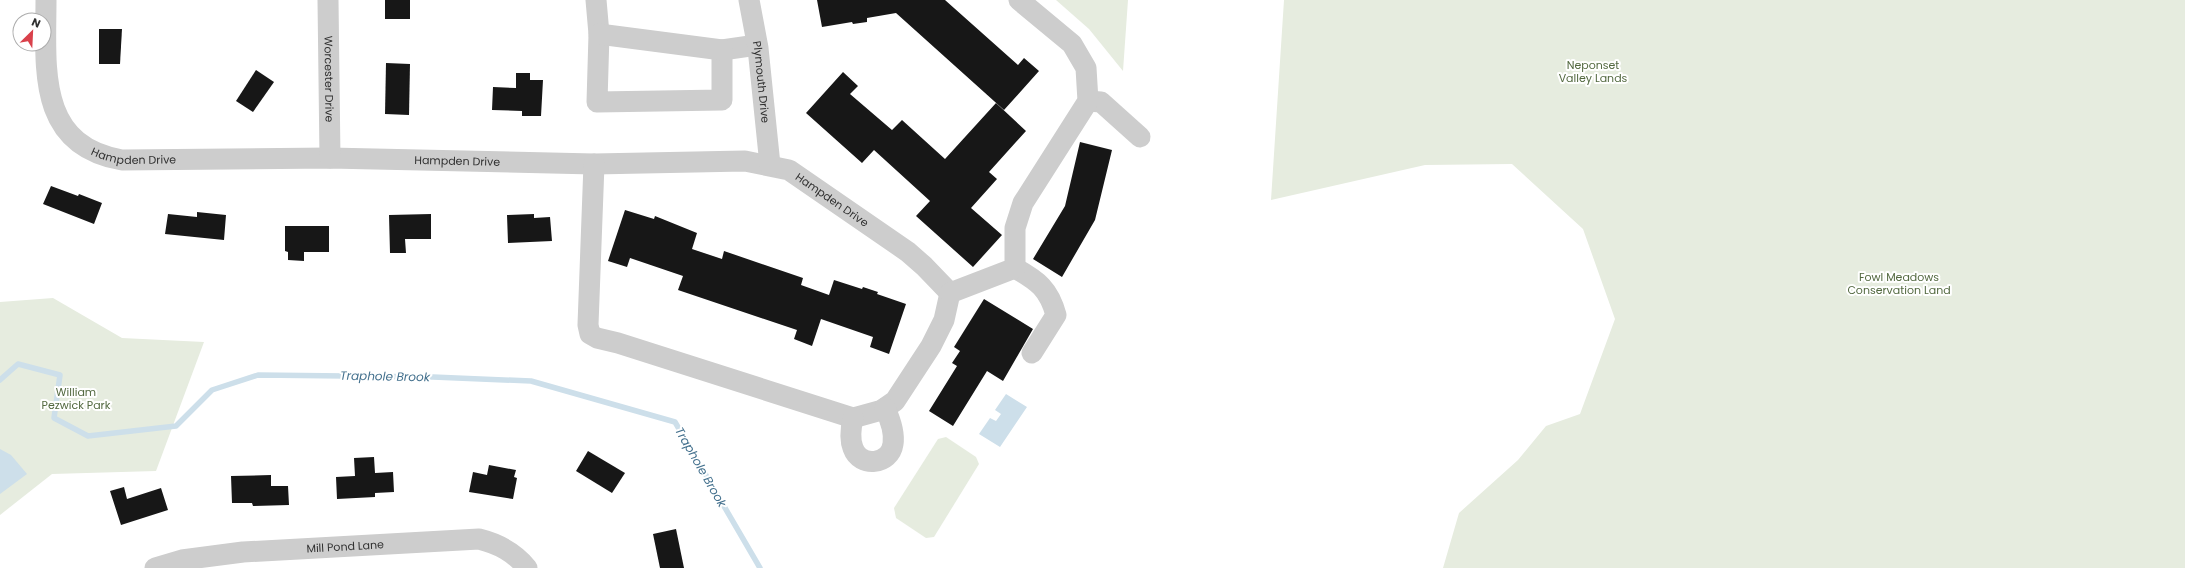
<svg xmlns="http://www.w3.org/2000/svg" width="2185" height="568" viewBox="0 0 2185 568" font-family="Poppins,sans-serif">
<style>
.green{fill:#e6ecdf}
.water{fill:#cddfea}
.lines{fill:none;stroke-linecap:round;stroke-linejoin:round}
.stream{stroke:#cddfea;stroke-width:5.5}
.building{fill:#171717}
.minor{stroke:#cdcdcd;stroke-width:21}
.labels{text-anchor:middle;dominant-baseline:central;stroke-width:4;stroke-linejoin:round;paint-order:stroke}
.park-label{font-size:11px;fill:#536940;stroke:#fff}
.street-label{font-size:11px;fill:#303030;stroke:#fff}
.water-label{font-size:12px;font-style:italic;fill:#43708d;stroke:#fff}
</style>
<rect width="100%" height="100%" fill="#fff"/>
<!-- green -->
<g class="green">
<polygon points="1056,0 1128,0 1123,71 1089,29"/>
<polygon points="1284,0 2185,0 2185,568 1443,568 1459,513 1518,460 1546,426 1580,414 1615,319 1583,229 1512,164 1425,165 1271,200"/>
<polygon points="53,298 122,338 204,342 156,471 52,474 0,515 0,302"/>
<polygon points="946,437 976,457 979,464 934,537 926,538 896,518 894,508 938,439"/>
</g>
<!-- water -->
<g class="water">
<polygon points="1006,394 1027,407 1000,447 979,434 990,418 996,421 1001,414 995,410"/>
<polygon points="0,449 11,455 27,474 0,494"/>
</g>
<g class="lines">
<!-- stream -->
<polyline class="stream" points="0,380 18,364 60,375 54,418 88,436 176,426 212,390 258,375 433,377 531,381 675,422 760,568"/>
</g>
<!-- building -->
<g class="building">
<rect x="385" y="0" width="25" height="19"/>
<polygon points="817,0 945,0 1018,65 1024,58 1039,71 1004,110 896,13 867,18 867,22 853,24 852,22 822,27"/>
<polygon points="99,29 122,29 120,64 99,64"/>
<polygon points="386,63 410,64 409,115 385,114"/>
<polygon points="256,70 274,82 253,112 236,101"/>
<polygon points="843,72 858,86 850,94 892,130 902,120 945,159 996,103 1026,131 989,172 997,179 971,208 1002,235 973,267 916,216 930,201 874,150 862,163 806,113"/>
<polygon points="516,73 530,73 530,80 543,80 541,116 522,116 522,111 492,110 493,87 516,88"/>
<polygon points="1080,142 1112,150 1095,220 1062,277 1033,259 1065,206"/>
<polygon points="51,186 78,196 79,194 102,203 94,224 43,204"/>
<polygon points="625,210 654,219 655,216 697,233 692,249 722,259 724,251 803,278 801,285 829,295 834,280 862,289 863,287 878,292 877,294 906,304 889,354 870,347 873,337 821,319 812,346 794,339 797,330 678,290 683,276 630,258 627,267 608,261"/>
<polygon points="197,212 226,215 224,240 165,234 168,214 197,217"/>
<polygon points="431,214 431,239 405,239 406,253 390,253 389,215"/>
<polygon points="534,214 534,218 550,217 552,241 508,243 507,215"/>
<polygon points="285,226 329,226 329,252 304,252 304,261 288,260 288,252 285,251"/>
<polygon points="984,299 1033,329 1003,381 987,371 953,426 929,411 957,366 952,363 960,351 954,347"/>
<polygon points="588,451 625,473 612,493 576,471"/>
<polygon points="374,457 375,473 393,472 394,492 375,493 375,497 337,499 336,477 355,476 354,458"/>
<polygon points="489,465 516,470 514,477 517,478 513,499 469,492 473,472 487,475"/>
<polygon points="271,475 271,486 288,486 289,505 253,506 252,503 232,503 231,476"/>
<polygon points="124,487 127,499 161,488 168,510 121,525 110,491"/>
<polygon points="676,529 684,568 660,568 653,534"/>
</g>
<g class="lines">
<!-- minor -->
<g class="minor">
<path id="s1" d="M 46,0 C 46,68 36,145 122,160 L 330,158 L 594,164 L 745,161 L 789,170 L 908,252 L 924,266 L 950,293"/>
<path id="s2" d="M 328,0 L 330,158"/>
<polyline points="596,0 599,34 597,102 722,100 722,50 757,45"/>
<path id="s3" d="M 749,0 L 758,48 L 770,165"/>
<polyline points="599,34 722,50"/>
<polyline points="1088,101 1101,102 1140,137"/>
<polyline points="594,164 588,325 590,334 597,338 618,343 853,418 882,410 895,401 931,346 944,320 950,293"/>
<path d="M 1015,268 C 1038,281 1049,289 1056,315 L 1032,353"/>
<polyline points="950,293 1015,268 1015,228 1023,203 1088,101 1086,68 1072,44 1019,0"/>
<path d="M 853,418 C 851,427 849,438 853,448 C 860,468 890,465 893,444 C 895,432 890,419 885,408"/>
<path id="s4" d="M 155,568 L 182,560 L 243,552 L 479,539 C 499,544 514,552 527,568"/>
</g>
</g>
<g class="labels">
<!-- park labels -->
<g class="park-label">
<text x="1593" y="65">Neponset<tspan x="1593" dy="13">Valley Lands</tspan></text>
<text x="1899" y="277">Fowl Meadows<tspan x="1899" dy="13">Conservation Land</tspan></text>
<text x="76" y="392">William<tspan x="76" dy="13">Pezwick Park</tspan></text>
</g>
<!-- street labels -->
<g class="street-label">
<text stroke="none"><textPath href="#s2" startOffset="79">Worcester Drive</textPath></text>
<text stroke="none"><textPath href="#s3" startOffset="83">Plymouth Drive</textPath></text>
<text stroke="none"><textPath href="#s1" startOffset="210">Hampden Drive</textPath></text>
<text stroke="none"><textPath href="#s1" startOffset="534">Hampden Drive</textPath></text>
<text stroke="none"><textPath href="#s1" startOffset="919">Hampden Drive</textPath></text>
<text stroke="none"><textPath href="#s4" startOffset="192">Mill Pond Lane</textPath></text>
</g>
<!-- water labels -->
<g class="water-label">
<text transform="translate(385 376) rotate(1)">Traphole Brook</text>
<text transform="translate(701 467) rotate(60)">Traphole Brook</text>
</g>
</g>
<!-- north arrow -->
<g transform="translate(32 32) rotate(24)"><circle r="19" fill="#ffffff" stroke="#acacac"/>
<path d="M0-3L7 15L0 10L-7 15Z" fill="#d9414b"/>
<text y="-6" font-size="11" font-weight="bold" text-anchor="middle" fill="#303030">N</text>
</g>
</svg>
